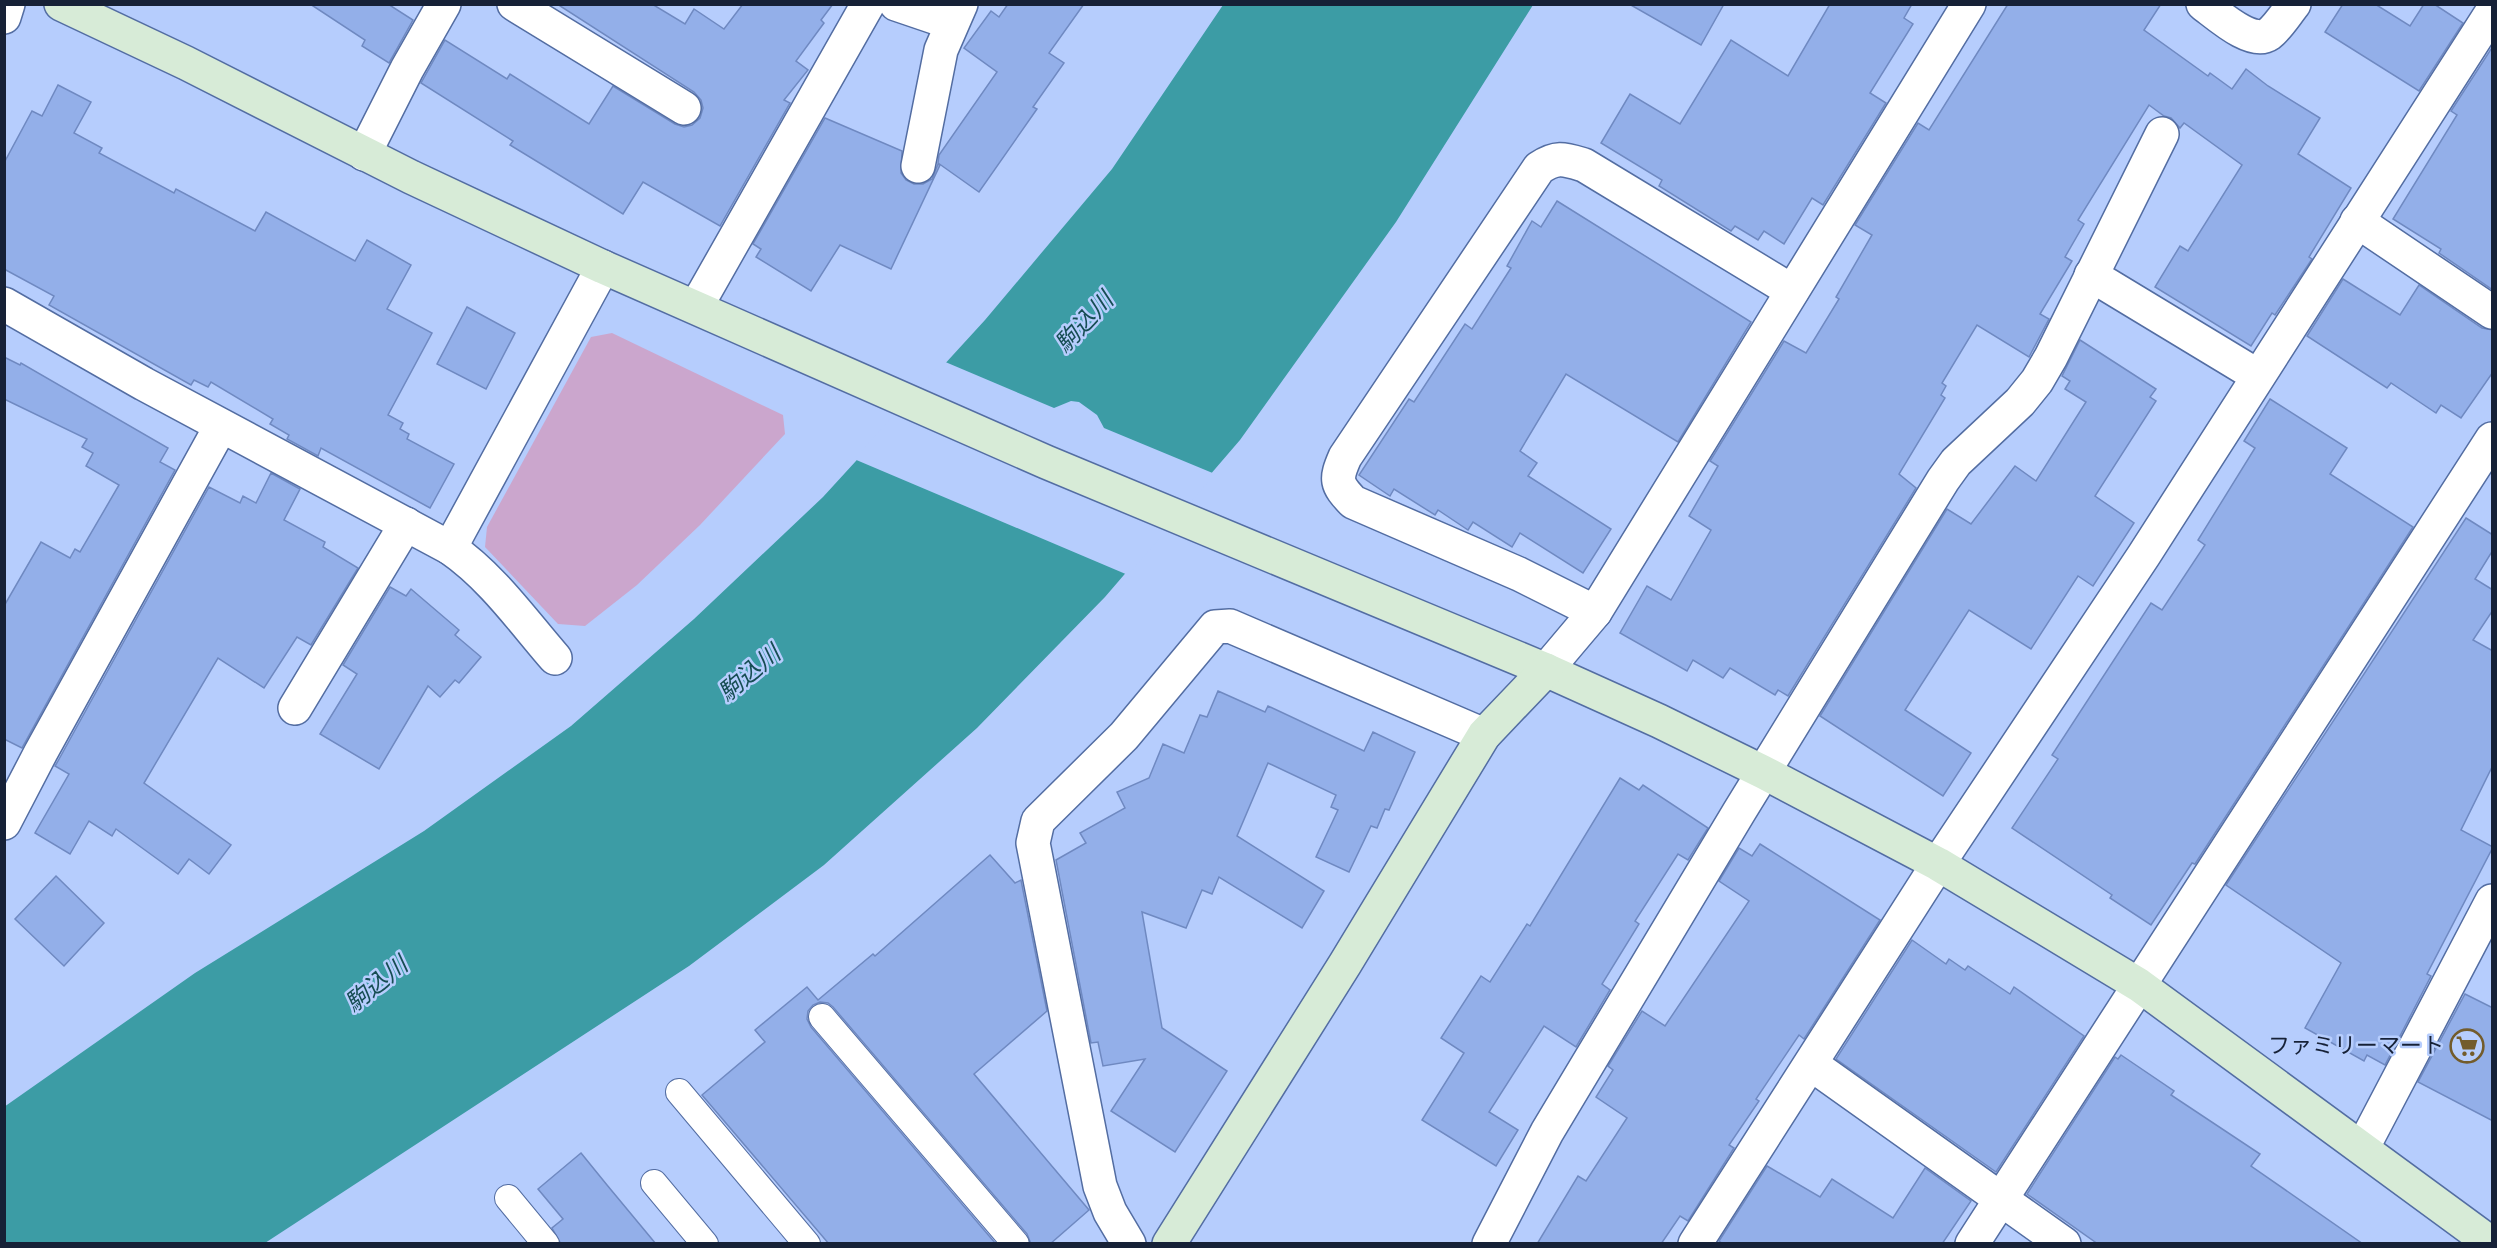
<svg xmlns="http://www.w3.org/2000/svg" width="2497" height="1248" viewBox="0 0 2497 1248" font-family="Spectral,'Noto Sans JP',serif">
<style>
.green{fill:#cba6cd}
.water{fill:#3c9ca5}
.pier{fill:#b6cdfd}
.building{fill:#93afe9;stroke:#6f89c1;stroke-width:1.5}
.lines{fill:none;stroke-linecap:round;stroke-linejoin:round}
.lane-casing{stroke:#536da2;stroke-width:28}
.street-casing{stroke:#536da2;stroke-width:36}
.secondary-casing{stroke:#536da2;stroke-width:36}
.lane{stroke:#fff;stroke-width:26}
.street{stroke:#fff;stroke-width:33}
.secondary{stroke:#d7ebd7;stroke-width:33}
.labels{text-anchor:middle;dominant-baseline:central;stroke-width:5;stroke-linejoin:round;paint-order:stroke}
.poi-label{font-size:22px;fill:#162137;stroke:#b6cdfd;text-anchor:end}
.water-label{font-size:24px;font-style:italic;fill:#164d53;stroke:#b6cdfd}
</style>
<rect width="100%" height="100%" fill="#b6cdfd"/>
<!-- green -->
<polygon class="green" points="612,333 783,415 785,434 700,525 637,585 585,626 558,624 485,547 487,527 591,337"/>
<!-- water -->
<polygon class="water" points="1223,5 1533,5 1396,222 1240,440 1105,597 977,728 824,865 689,966 265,1243 5,1243 4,1107 195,973 424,831 571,726 694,619 823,497 985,320 1112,169"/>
<!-- pier -->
<polygon class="pier" points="943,361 1054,408 1071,401 1079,402 1097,415 1104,428 1215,474 1128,575 854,459"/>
<!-- building -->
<g class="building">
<polygon points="310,4 388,4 413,20 389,63 362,46 365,40"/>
<polygon points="557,4 652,4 685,24 694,9 724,29 743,4 833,4 821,20 824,23 796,61 808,70 784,100 790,103 720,226 643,182 623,214 510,145 513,141 421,83 445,40 507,79 510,74 589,124 613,86 675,124 684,127 692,125 700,118 703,108 701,100 694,92"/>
<polygon points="1008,4 1084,4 1049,53 1064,63 1033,107 1037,109 979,192 938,163 939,155 997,72 964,48 991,11 999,17"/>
<polygon points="1629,4 1724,4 1701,45"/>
<polygon points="1830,4 1912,4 1904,18 1913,24 1870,93 1886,103 1823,205 1812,198 1784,244 1764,231 1758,240 1735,226 1731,231 1659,186 1662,180 1601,143 1630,94 1680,124 1731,40 1788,76"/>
<polygon points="2008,4 2161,4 2144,30 2208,76 2210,73 2232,89 2246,69 2268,86 2320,118 2298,154 2351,188 2309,257 2312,259 2275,315 2272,313 2251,346 2155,287 2180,246 2188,251 2242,165 2184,123 2180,128 2171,118 2164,116 2149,105 2078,220 2084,224 2065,257 2072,261 2040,314 2049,319 2029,357 1977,325 1942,383 1946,386 1941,395 1945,398 1899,474 1916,488 1788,696 1778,690 1775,695 1730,668 1723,678 1693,660 1687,671 1620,633 1647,586 1671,600 1711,530 1689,516 1718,466 1710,461 1784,341 1806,353 1839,299 1836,297 1872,235 1855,225 1918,123 1929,130"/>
<polygon points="2343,4 2375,4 2410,26 2424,4 2434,4 2463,23 2419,91 2325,32"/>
<polygon points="2493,46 2493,290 2439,253 2441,249 2393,219 2457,115 2451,111"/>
<polygon points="58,85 91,102 74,133 102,148 99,153 174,193 176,189 255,231 266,212 355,261 367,240 411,265 387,309 432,333 388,415 403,423 400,429 409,434 407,439 454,464 430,508 321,448 318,456 287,439 289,435 270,424 273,419 211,382 208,387 194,380 191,385 49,305 54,296 4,269 4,163 32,111 42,116"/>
<polygon points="825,118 902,151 901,173 906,180 914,184 923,184 932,179 938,164 940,165 891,269 840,245 811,291 756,257 761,249 753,244"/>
<polygon points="1557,201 1751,322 1678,442 1566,374 1520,451 1537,463 1528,476 1611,529 1583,573 1520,533 1512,547 1473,522 1468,530 1438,510 1435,515 1394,489 1390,496 1359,475 1409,399 1414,402 1465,324 1472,329 1511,268 1507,266 1532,221 1541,227"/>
<polygon points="2343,279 2400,315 2419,285 2482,328 2493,330 2493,372 2461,418 2441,405 2436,413 2391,383 2387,388 2307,336"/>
<polygon points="467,307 515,333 486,389 437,364"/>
<polygon points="2080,340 2156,389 2150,397 2156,401 2095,496 2134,523 2093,586 2078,576 2031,649 1969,610 1905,710 1971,753 1943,796 1820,716 1947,509 1971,524 2015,466 2036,481 2086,402 2065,389 2070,381 2062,376"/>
<polygon points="4,357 20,365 21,363 168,448 160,462 175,470 22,748 4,739 4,606 41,542 70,558 75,549 80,552 119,485 86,466 93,453 82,447 87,439 4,399"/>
<polygon points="2270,399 2347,448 2330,474 2413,527 2195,864 2192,863 2151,925 2110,898 2112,895 2012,828 2058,759 2052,755 2151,603 2162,610 2205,545 2198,540 2255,448 2244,441"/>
<polygon points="271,473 300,489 284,520 325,542 323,547 358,568 311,645 297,637 264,688 218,658 144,783 231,845 209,874 189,859 178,874 116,829 112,836 89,821 70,854 35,833 69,774 55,766 58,761 209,487 240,503 243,496 256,503"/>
<polygon points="2466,518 2493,535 2493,550 2475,579 2493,590 2493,610 2473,640 2493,651 2493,765 2461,830 2493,847 2427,974 2431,976 2385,1065 2367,1055 2364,1061 2305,1028 2341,963 2226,885"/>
<polygon points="390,587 406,596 411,589 459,630 455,635 481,657 459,683 455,680 440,697 428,686 379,769 320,734 357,674 343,665"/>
<polygon points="1218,691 1265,712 1268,706 1364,751 1373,732 1415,752 1389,810 1385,809 1377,828 1371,826 1349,872 1316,857 1338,810 1331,807 1336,795 1268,763 1237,836 1324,891 1302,928 1219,877 1212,894 1202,890 1186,928 1142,912 1162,1028 1227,1071 1175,1152 1111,1111 1145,1059 1103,1066 1098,1042 1091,1043 1056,860 1086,843 1080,833 1125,808 1117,792 1149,778 1163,744 1184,753 1200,715 1207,717"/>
<polygon points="1620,778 1639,790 1643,785 1708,828 1688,860 1678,854 1635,921 1639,924 1602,984 1610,990 1576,1047 1544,1026 1489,1112 1518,1130 1496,1166 1422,1120 1464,1053 1441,1038 1481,976 1490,982 1527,924 1530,926"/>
<polygon points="1760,844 1880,920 1804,1039 1799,1035 1756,1099 1759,1101 1729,1145 1734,1148 1688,1221 1680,1216 1661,1244 1537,1244 1578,1176 1586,1181 1627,1118 1596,1097 1613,1070 1608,1066 1642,1011 1665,1026 1749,901 1719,881 1739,848 1752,856"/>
<polygon points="990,855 1015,883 1021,880 1047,1011 974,1074 1089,1210 1050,1244 1031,1244 1027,1234 833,1007 828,1003 820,1002 813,1005 808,1011 807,1019 811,1027 996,1244 829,1244 702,1095 765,1042 755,1030 807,987 818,1000 873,954 875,956"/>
<polygon points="56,876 104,923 64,966 15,919"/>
<polygon points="1912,940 1946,964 1949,959 1965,970 1968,966 2010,994 2014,987 2084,1036 1996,1172 1836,1059"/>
<polygon points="2465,994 2493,1008 2493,1121 2418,1082"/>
<polygon points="2121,1055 2174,1091 2171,1095 2260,1154 2251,1166 2363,1244 2098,1244 2027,1194 2115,1057 2118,1059"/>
<polygon points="581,1153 607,1185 656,1244 561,1244 552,1228 563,1219 538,1189"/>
<polygon points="1767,1166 1820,1197 1832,1179 1893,1218 1925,1168 1971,1201 1942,1244 1723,1244 1719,1241"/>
</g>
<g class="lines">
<defs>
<g id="lane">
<polyline points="822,1017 1016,1244"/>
<polyline points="679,1092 807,1244"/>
<polyline points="654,1183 705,1244"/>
<polyline points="508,1198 546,1244"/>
</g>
<g id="street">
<polyline points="514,4 684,108"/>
<polyline points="896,4 952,23"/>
<path d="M 2203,4 C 2218,15 2252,46 2269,34 C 2278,27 2286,14 2294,4"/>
<polyline points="4,17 8,4"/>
<polyline points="364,154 407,69 444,4"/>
<polyline points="918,166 941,50 961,4"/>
<polyline points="2357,221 2492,312"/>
<polyline points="2091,275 2258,376"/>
<path d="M 4,304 L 144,384 L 450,548 C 492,577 522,620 555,658"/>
<polyline points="696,307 868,4"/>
<polyline points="450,548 603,267"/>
<path d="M 1595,612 L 1519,574 L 1353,502 C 1336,484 1335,480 1345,457 L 1539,168 C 1557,156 1564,159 1584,165 L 1792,291"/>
<polyline points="1546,670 1595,612 1969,4"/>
<polyline points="295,708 406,524"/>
<polyline points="4,823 41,752 221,426"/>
<polyline points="1811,1064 2064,1244"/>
<polyline points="2363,1147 2492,901"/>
<polyline points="1129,1244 1110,1212 1100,1186 1033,843 1038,821 1124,736 1215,627 1230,626 1484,735"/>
<polyline points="1489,1244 1547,1132 1739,812 1943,480 1956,462 2020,402 2037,381 2051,357 2162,134"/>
<polyline points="1695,1244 1938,864 2144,555 2492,12"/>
<polyline points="1972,1244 2492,439"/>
</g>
<g id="secondary">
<polyline points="61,4 186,63 411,177 603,267 1046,462 1546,670 1659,721 1763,772 1938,864 2139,985 2492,1244"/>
<polyline points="1169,1244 1345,964 1484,735 1546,670"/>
</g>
</defs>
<!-- lane casing -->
<use href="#lane" class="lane-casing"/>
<!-- street casing -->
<use href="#street" class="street-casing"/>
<!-- secondary casing -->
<use href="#secondary" class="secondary-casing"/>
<!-- lane -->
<use href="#lane" class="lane"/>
<!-- street -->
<use href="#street" class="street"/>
<!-- secondary -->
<use href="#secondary" class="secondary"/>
</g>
<!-- icons -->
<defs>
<symbol id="supermarket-ring" viewBox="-11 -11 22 22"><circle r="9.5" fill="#b6cdfd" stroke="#735c2c" stroke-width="1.5"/><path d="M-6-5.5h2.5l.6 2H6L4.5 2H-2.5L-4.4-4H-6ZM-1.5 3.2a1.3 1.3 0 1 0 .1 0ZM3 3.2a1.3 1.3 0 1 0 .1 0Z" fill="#735c2c"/></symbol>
</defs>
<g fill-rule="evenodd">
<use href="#supermarket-ring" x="2448" y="1027" width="38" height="38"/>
</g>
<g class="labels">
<!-- poi labels -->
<g class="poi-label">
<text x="2444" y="1046">ファミリーマート</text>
</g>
<!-- water labels -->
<g class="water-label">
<text transform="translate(1085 323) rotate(-47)">駒込川</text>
<text transform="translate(750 674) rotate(-40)">駒込川</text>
<text transform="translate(377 985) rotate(-39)">駒込川</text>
</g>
</g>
<!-- border -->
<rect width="2497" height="1248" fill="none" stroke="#162137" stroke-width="12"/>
</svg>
